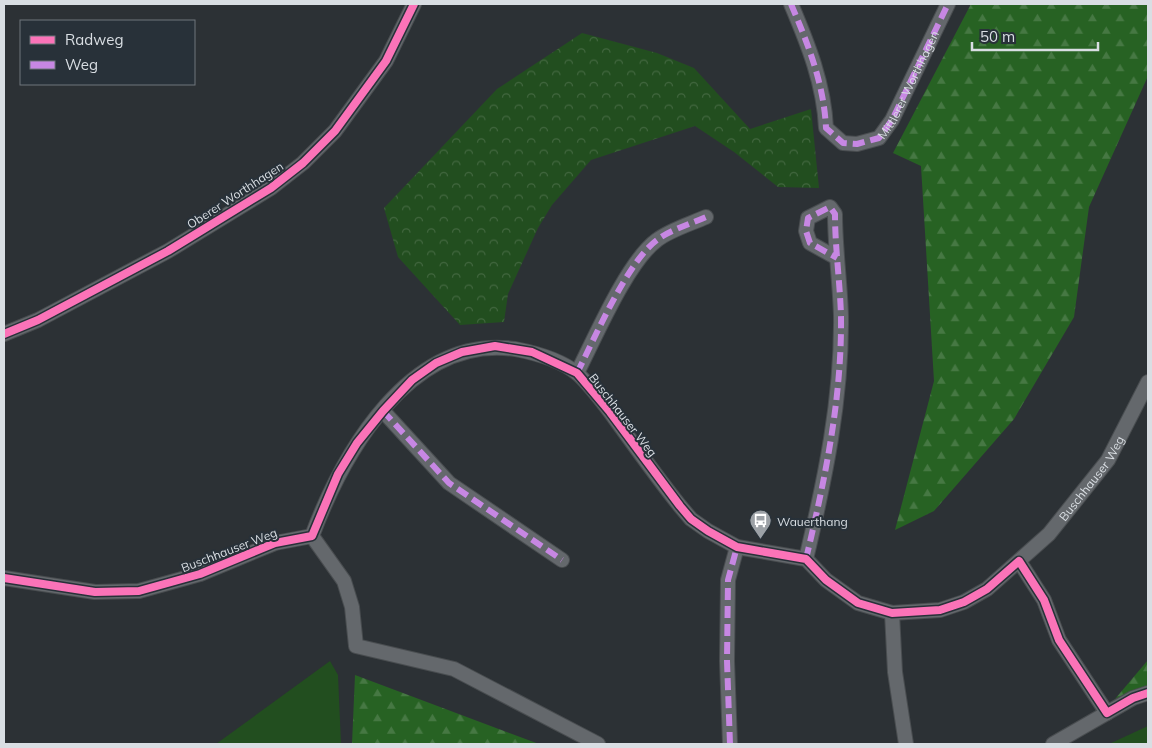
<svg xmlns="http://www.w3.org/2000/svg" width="1152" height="748" viewBox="0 0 1152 748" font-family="Mulish,sans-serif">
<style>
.grass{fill:#224e1f}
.forest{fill:url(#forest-firs)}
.park{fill:url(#park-crowns)}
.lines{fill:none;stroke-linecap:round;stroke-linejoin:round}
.minor-casing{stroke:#494d50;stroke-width:16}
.minor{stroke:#64686c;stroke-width:14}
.quiet{stroke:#c787e3;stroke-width:6;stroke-dasharray:12 6;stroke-linecap:butt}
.cycleway-casing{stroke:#283139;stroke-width:11}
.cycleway{stroke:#fb73b8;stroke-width:8}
.labels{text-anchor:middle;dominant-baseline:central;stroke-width:4;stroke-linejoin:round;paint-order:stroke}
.street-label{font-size:12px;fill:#d9dee3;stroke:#283139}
.poi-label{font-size:12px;fill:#d9dee3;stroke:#283139;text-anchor:start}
</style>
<defs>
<pattern id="forest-firs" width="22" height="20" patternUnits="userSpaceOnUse" patternTransform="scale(1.25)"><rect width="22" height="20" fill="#276223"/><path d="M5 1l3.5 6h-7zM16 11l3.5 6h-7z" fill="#467843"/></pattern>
<pattern id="park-crowns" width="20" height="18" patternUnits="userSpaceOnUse" patternTransform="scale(1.25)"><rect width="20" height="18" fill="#224e1f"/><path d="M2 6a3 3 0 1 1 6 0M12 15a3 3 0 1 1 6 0" fill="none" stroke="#42673f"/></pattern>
</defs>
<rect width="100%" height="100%" fill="#2c3135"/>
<!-- grass -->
<g class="grass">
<polygon points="330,661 338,675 341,744 216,744"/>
<polygon points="1148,726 1148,744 1109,744"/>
</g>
<!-- forest -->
<g class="forest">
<polygon points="971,4 1148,4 1148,76 1089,207 1074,317 1014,419 934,511 895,530 934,381 921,166 893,153"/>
<polygon points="1148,660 1148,686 1115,699"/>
<polygon points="355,675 539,744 352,744"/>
</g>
<!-- park -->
<polygon class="park" points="582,33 657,53 694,68 750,129 811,109 819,188 778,187 734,152 695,126 591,160 552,205 538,228 508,294 504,322 460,325 398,257 384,208 497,89"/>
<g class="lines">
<defs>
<g id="minor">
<path d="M 791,4 C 808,44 824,84 826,128 L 843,143 L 857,144 L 879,138 L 892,120 L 948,4"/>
<polyline points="4,334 38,320 168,251 271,188 303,163 335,131 386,61 414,4"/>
<path d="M 577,373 C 595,338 627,262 657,240 C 670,230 690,224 706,217"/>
<polyline points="383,411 449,483 562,560"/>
<path id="s1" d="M 312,536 C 343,453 410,334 515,349 C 536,353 561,360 578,374 C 594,389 608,409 621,427 C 640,453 659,480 680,506 L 691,519 L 708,531 L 737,547 L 806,559 L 826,580 L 858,603 L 892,613 L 940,610 L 964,602 L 987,589 L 1049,534 L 1108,460 L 1148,382"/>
<polyline points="312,536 344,581 352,607 356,646 454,669 598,744"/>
<path d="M 806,559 C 825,479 842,399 841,316 C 840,282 835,248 835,214 L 830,207 L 808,218 L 806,231 L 810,243 L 837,258"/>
<polyline points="1019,561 1044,600 1059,640 1107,713"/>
<polyline points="4,578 95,592 139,591 200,574 275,543 312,536"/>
<polyline points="892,613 895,672 906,744"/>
<polyline points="730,744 727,661 728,580 737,547"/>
<polyline points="1053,744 1133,698 1148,693"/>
</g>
</defs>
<!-- minor casing -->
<use href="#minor" class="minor-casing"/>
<!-- minor -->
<use href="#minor" class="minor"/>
<!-- quiet -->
<g class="quiet">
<path id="s2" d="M 791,4 C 808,44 824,84 826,128 L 843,143 L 857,144 L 879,138 L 892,120 L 948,4"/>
<path d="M 577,373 C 595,338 627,262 657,240 C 670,230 690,224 706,217"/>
<polyline points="383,411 449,483 562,560"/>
<path d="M 806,559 C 825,479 842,399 841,316 C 840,282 835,248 835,214 L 830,207 L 808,218 L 806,231 L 810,243 L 837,258"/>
<polyline points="730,744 727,661 728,580 737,547"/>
</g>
<defs>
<g id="cycleway">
<polyline points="4,334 38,320 168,251 271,188 303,163 335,131 386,61 414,4"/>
<polyline points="4,578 95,592 139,591 200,574 275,543 312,536 338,474 357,443 383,411 412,380 436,363 462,352 495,346 532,352 577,373 610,412 680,506 691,519 708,531 737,547 806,559 826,580 858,603 892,613 940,610 964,602 987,589 1019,561 1044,600 1059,640 1107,713 1133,698 1148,693"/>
</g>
</defs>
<!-- cycleway casing -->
<use href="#cycleway" class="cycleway-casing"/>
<!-- cycleway -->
<use href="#cycleway" class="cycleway"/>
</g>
<!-- icons -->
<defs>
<symbol id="bus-pin" viewBox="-11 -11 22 30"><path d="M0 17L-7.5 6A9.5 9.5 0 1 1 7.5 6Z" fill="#9ca1a6" stroke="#283139"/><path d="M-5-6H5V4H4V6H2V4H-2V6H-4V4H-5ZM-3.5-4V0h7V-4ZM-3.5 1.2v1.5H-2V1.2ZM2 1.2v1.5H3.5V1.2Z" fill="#fff"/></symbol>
</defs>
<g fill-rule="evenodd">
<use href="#bus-pin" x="748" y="508" width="25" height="34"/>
</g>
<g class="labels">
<!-- street labels -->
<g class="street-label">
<text stroke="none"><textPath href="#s2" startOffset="250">Mittlerer Worthhagen</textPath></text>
<text transform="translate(235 195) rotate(-33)">Oberer Worthhagen</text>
<text transform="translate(623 415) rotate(52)">Buschhauser Weg</text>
<text stroke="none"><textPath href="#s1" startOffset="1031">Buschhauser Weg</textPath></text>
<text transform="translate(229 550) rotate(-21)">Buschhauser Weg</text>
</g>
<!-- poi labels -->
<g class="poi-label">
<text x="777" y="521">Wauerthang</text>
</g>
</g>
<!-- border -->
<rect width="1152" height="748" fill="none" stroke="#d9dee3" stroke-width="10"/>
<!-- legend -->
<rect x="20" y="20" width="175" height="65" fill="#283139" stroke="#6f767d"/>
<rect x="30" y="36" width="25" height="8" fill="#fb73b8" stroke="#6f767d"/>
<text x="65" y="45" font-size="15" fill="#d9dee3">Radweg</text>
<rect x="30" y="61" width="25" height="8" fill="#c787e3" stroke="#6f767d"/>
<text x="65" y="70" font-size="15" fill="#d9dee3">Weg</text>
<!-- scale -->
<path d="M972 42v8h126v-8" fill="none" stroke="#d9dee3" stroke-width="2.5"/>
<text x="980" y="42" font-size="15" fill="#d9dee3" stroke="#283139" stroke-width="4" paint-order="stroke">50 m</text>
</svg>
